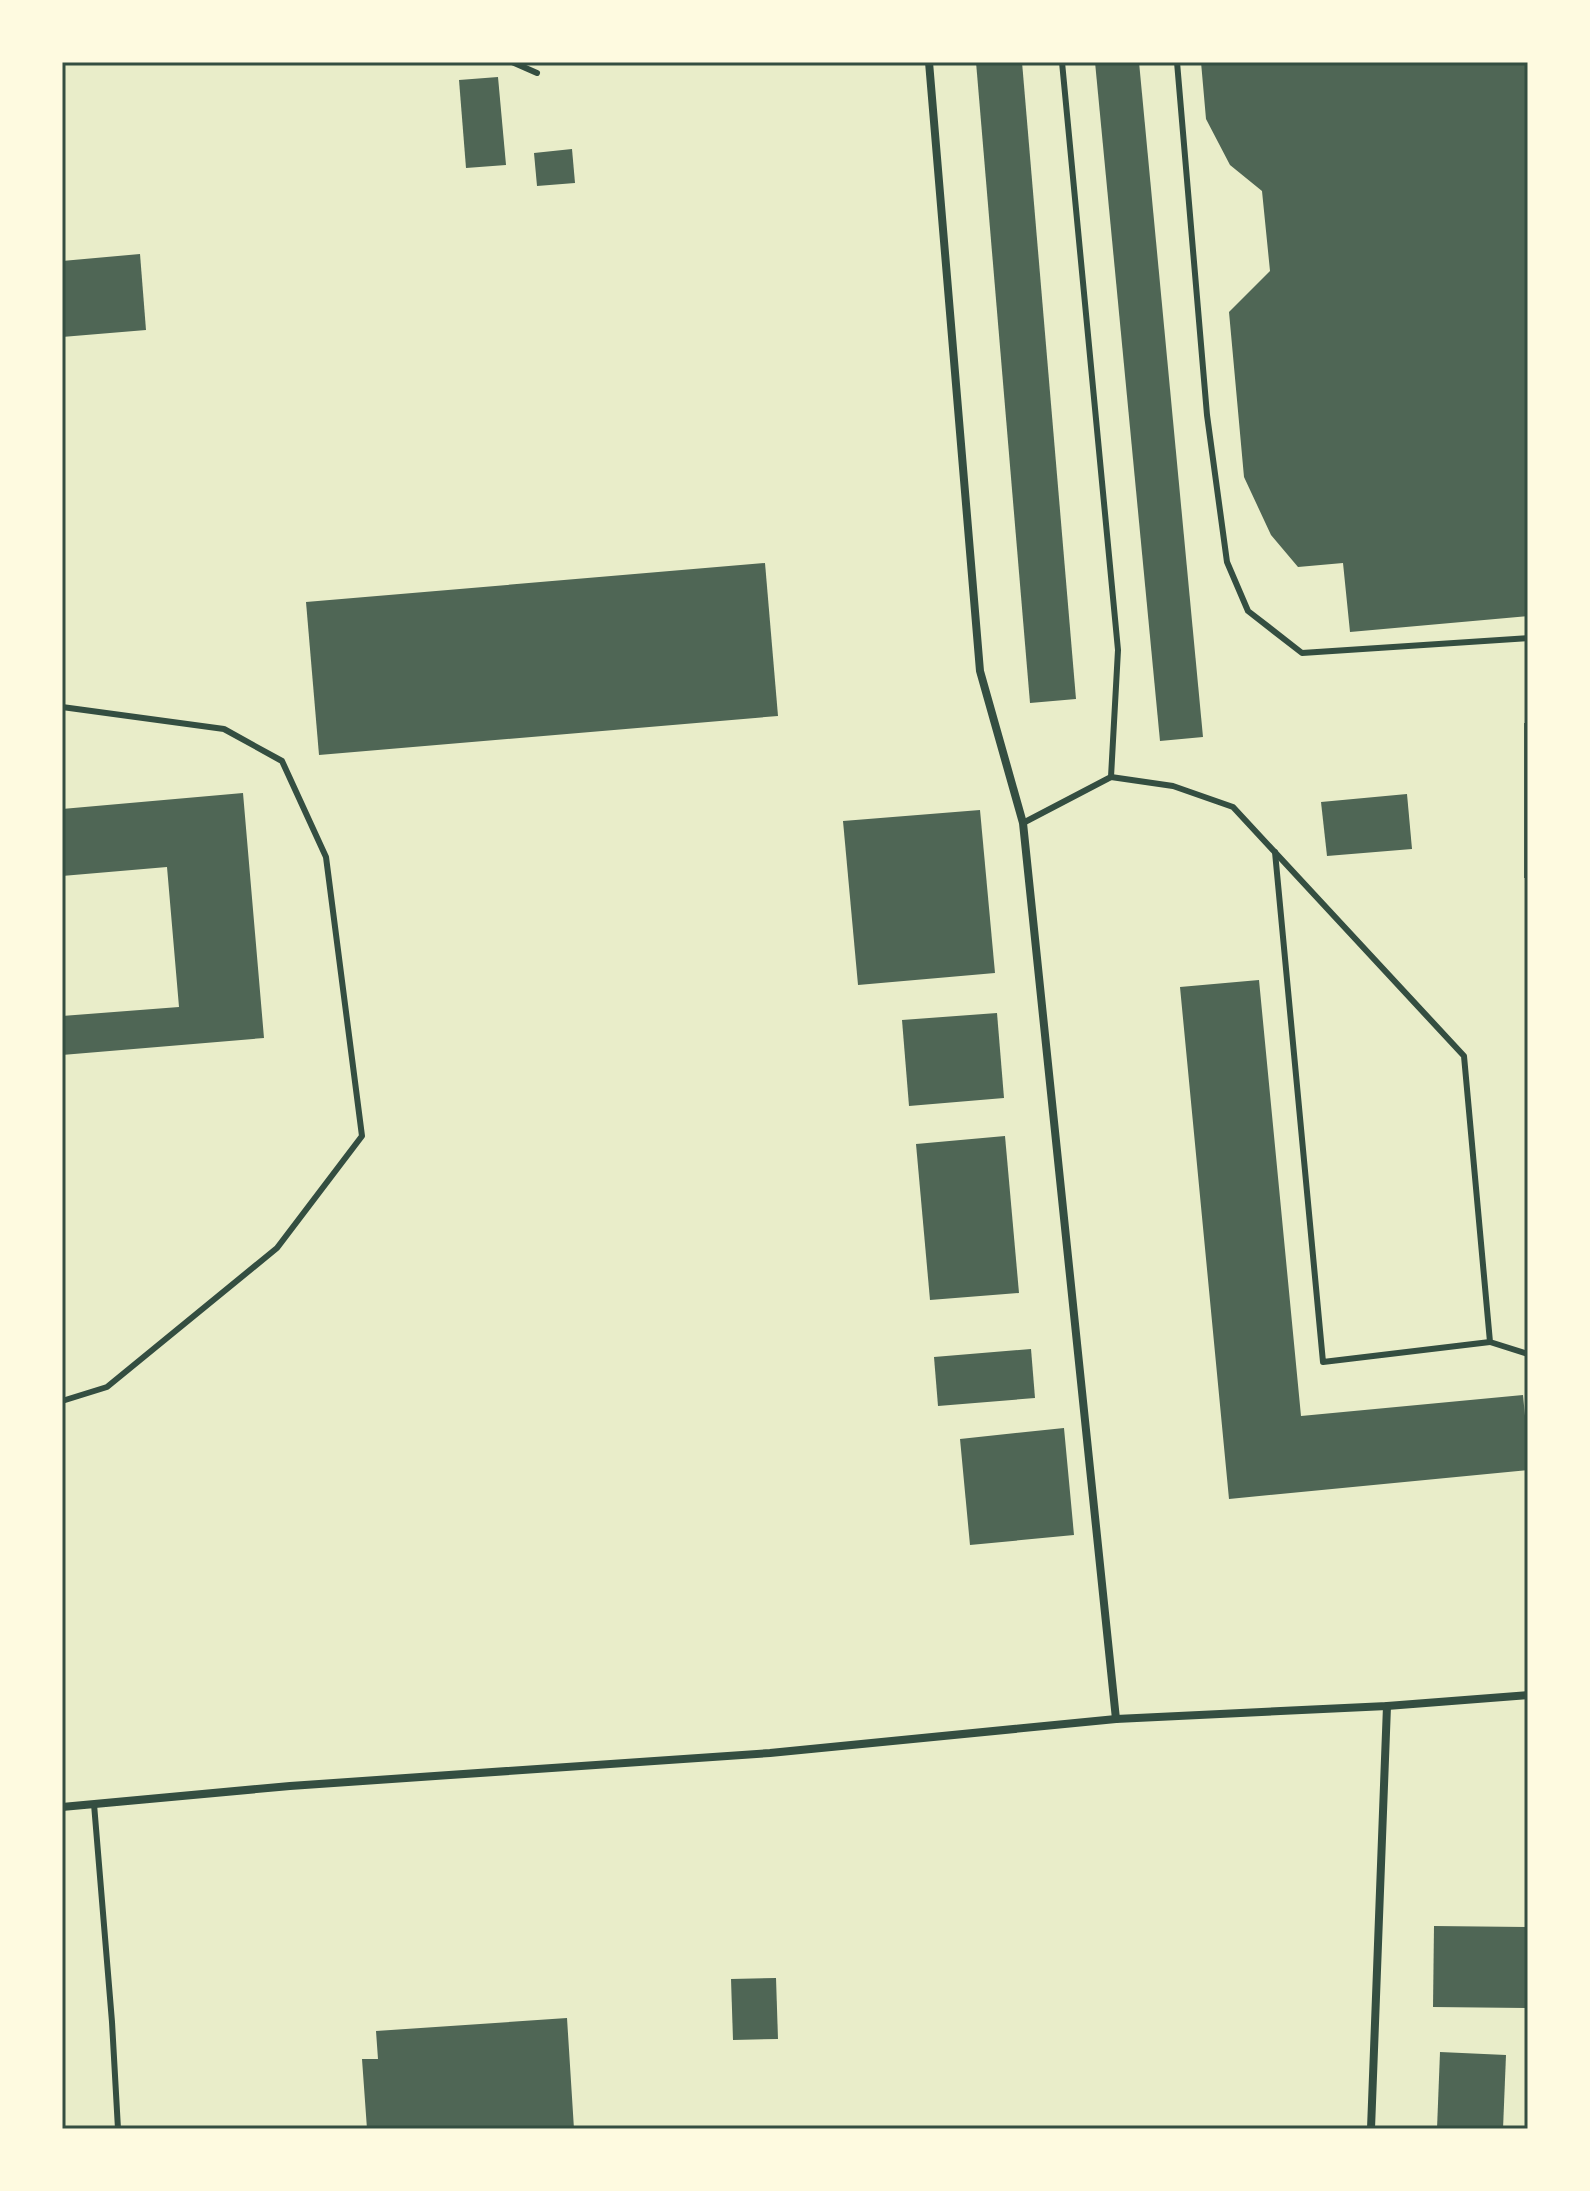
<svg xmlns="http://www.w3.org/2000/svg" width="1590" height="2191" viewBox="0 0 1590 2191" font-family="'PT Sans Narrow',sans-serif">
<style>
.building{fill:#4f6655}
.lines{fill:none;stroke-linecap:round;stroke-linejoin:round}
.service{stroke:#344e41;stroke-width:6}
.minor{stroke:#344e41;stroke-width:8}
.neatline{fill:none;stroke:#344e41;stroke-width:3}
</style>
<rect width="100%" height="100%" fill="#e9edc9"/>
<!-- building -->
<g class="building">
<polygon points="976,62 1022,62 1076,699 1030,703"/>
<polygon points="1095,62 1139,62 1203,737 1160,741"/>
<polygon points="1201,62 1528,62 1528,616 1350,632 1343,563 1298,567 1271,535 1244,477 1229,312 1270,271 1262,191 1230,165 1206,119"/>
<polygon points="498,77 506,165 466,168 459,80"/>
<polygon points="572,149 575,183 537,186 534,153"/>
<polygon points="140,254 146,330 62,337 62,261"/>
<polygon points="765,563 778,716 319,755 306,602"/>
<rect x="1524" y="723" width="4" height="155"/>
<polygon points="243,793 264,1038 62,1055 62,1016 179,1007 167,867 62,876 62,809"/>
<polygon points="1407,794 1412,849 1327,856 1321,802"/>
<polygon points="980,810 995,973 858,985 843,821"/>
<polygon points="1259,980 1301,1416 1523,1395 1528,1447 1528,1470 1229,1499 1180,987"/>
<polygon points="997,1013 1004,1098 909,1106 902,1020"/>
<polygon points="1005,1136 1019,1293 930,1300 916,1144"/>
<polygon points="1031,1349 1035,1398 938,1406 934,1357"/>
<polygon points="1064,1428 1074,1535 970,1545 960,1439"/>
<polygon points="1434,1926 1528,1927 1528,2008 1433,2007"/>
<polygon points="776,1978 778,2039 733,2040 731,1979"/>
<polygon points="567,2018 574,2129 367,2129 362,2059 378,2059 376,2031"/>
<polygon points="1440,2052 1506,2055 1503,2129 1437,2129"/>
</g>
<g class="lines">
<!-- service -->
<g class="service">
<polyline points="512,62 537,73"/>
<polyline points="1177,62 1207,415 1227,562 1248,611 1302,653 1528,638"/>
<polyline points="62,707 224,729 282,761 326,857 362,1136 277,1248 107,1387 62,1401"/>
<polyline points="1111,777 1173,786 1233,807 1464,1056 1490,1342 1528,1354"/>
<polyline points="1023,823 1111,777 1118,650 1062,62"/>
<polyline points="1275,852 1323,1362 1490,1342"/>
<polyline points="94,1804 112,2022 118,2129"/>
</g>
<!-- minor -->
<g class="minor">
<polyline points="929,62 980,671 1023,823 1116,1719"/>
<polyline points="62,1807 290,1786 770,1753 1116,1719 1387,1706 1528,1695"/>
<polyline points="1371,2129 1387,1706"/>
</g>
</g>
<!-- border -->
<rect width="1590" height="2191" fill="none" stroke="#fefae0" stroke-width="128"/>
<rect x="64" y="64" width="1462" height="2063" class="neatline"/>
</svg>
